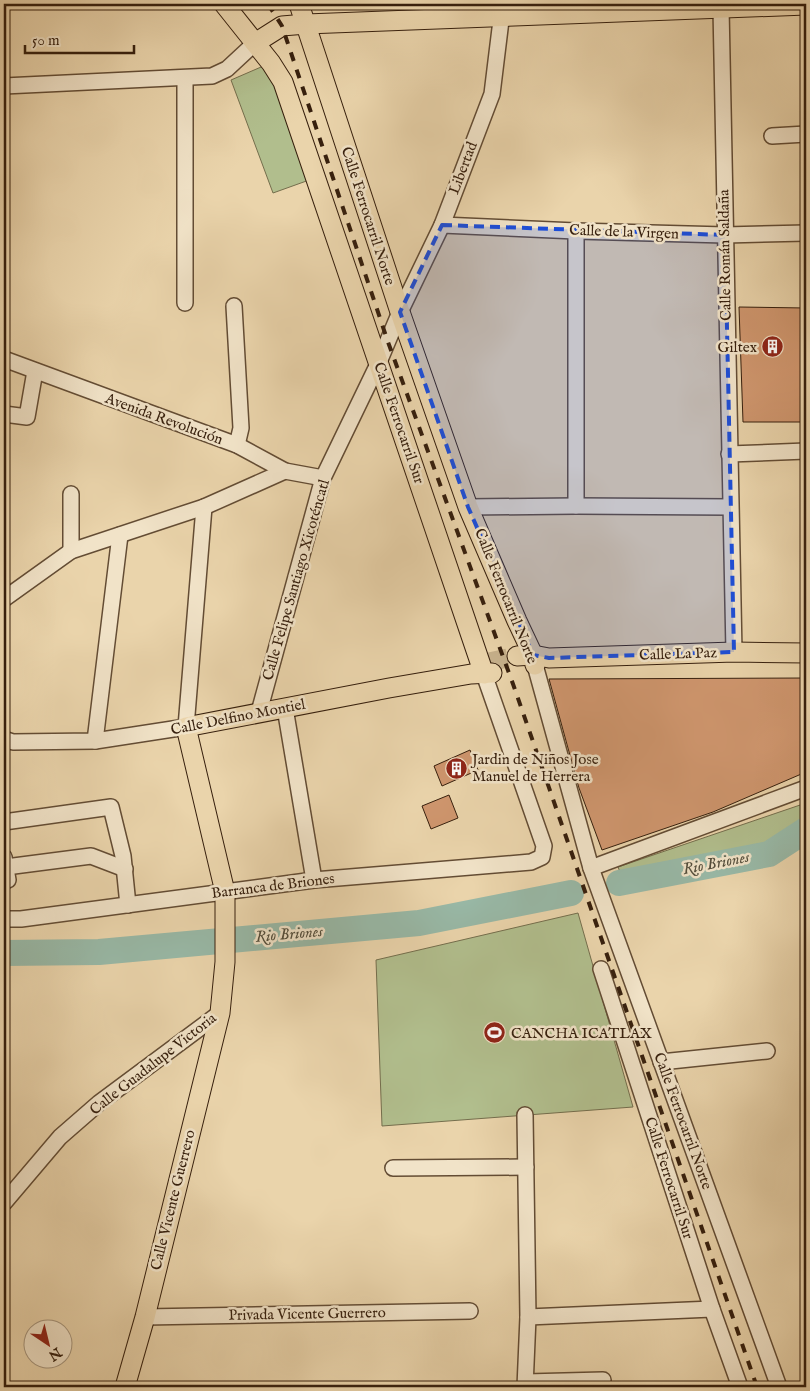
<svg xmlns="http://www.w3.org/2000/svg" width="810" height="1391" viewBox="0 0 810 1391" font-family="'IM FELL English',serif">
<style>
.green{fill:#b1be8d;stroke:#746e4d}
.lines{fill:none;stroke-linecap:round;stroke-linejoin:round}
.river{stroke:#98b8a6;stroke-width:26}
.building{fill:#cf966e;stroke:#361f0d}
.major-tunnel{stroke:#c6b08b;stroke-width:19;stroke-dasharray:19 9;stroke-linecap:butt}
.minor-casing{stroke:#634c34;stroke-width:18}
.major-casing{stroke:#361f0d;stroke-width:21}
.minor{stroke:#f1e3c8;stroke-width:15}
.major{stroke:#ead4ab;stroke-width:19}
.rail{stroke:#361f0d;stroke-width:4;stroke-dasharray:9 9;stroke-linecap:butt}
.marked{fill:#1d4ed8;fill-opacity:0.2;stroke:#1d4ed8;stroke-width:4;stroke-dasharray:10 6;stroke-linejoin:round}
.labels{text-anchor:middle;dominant-baseline:central;stroke-width:5;stroke-linejoin:round;paint-order:stroke}
.street-label{font-size:15px;fill:#361f0d;stroke:#f1e3c8}
.poi-label{font-size:15px;fill:#361f0d;stroke:#f1e3c8;text-anchor:start}
.water-label{font-size:16px;font-style:italic;fill:#534d3b;stroke:#f1e3c8}
</style>
<rect width="100%" height="100%" fill="#ead4ab"/>
<filter id="stains"><feTurbulence type="fractalNoise" baseFrequency=".004" numOctaves="4"/><feColorMatrix values="0 0 0 0 .2 0 0 0 0 .09 0 0 0 0 .02 0 0 0 .5 -.17"/></filter>
<radialGradient id="worn" r=".72"><stop offset=".6" stop-color="#630" stop-opacity="0"/><stop offset="1" stop-color="#630" stop-opacity=".3"/></radialGradient>
<!-- green -->
<g class="green">
<polygon points="268,64 312,179 273,193 231,80"/>
<polygon points="806,803 806,821 769,843 622,877 618,867"/>
<polygon points="578,913 633,1107 382,1126 376,960"/>
</g>
<g class="lines">
<!-- river -->
<g class="river">
<polyline points="619,883 769,854 806,830"/>
<polyline points="4,953 99,952 419,923 571,893"/>
</g>
</g>
<!-- building -->
<g class="building">
<polygon points="739,307 806,308 806,422 743,422"/>
<polygon points="806,678 806,772 713,812 602,850 579,788 549,679"/>
<polygon points="470,750 478,770 442,786 434,766"/>
<polygon points="449,795 458,818 431,829 422,806"/>
</g>
<g class="lines">
<!-- major-tunnel -->
<polyline class="major-tunnel" points="489,662 517,656"/>
<defs>
<g id="minor">
<polyline points="721,8 734,652"/>
<polyline points="185,78 185,303"/>
<polyline points="4,86 212,76 227,69 255,43"/>
<polyline points="772,136 806,134"/>
<polyline points="442,225 576,231 725,235 806,233"/>
<polyline points="234,306 241,428 237,445"/>
<polyline points="4,359 237,445 285,471 323,478"/>
<polyline points="4,414 27,417 35,371"/>
<polyline points="729,454 806,451"/>
<polyline points="576,506 576,231"/>
<polyline points="468,507 576,506 730,507"/>
<polyline points="71,551 71,494"/>
<polyline points="4,599 71,551 204,507 285,471"/>
<polyline points="535,665 591,868 779,1387"/>
<polyline points="285,708 314,880"/>
<polyline points="259,712 323,478 379,362 400,312 442,225 492,94 503,4"/>
<polyline points="4,739 13,742 95,741 186,727 204,507"/>
<polyline points="95,741 120,535"/>
<polyline points="4,822 111,807 123,856 128,905"/>
<polyline points="4,857 8,880 4,881"/>
<polyline points="6,867 91,856 125,869"/>
<polyline points="591,868 806,788"/>
<polyline points="4,919 21,919 314,880 531,862 542,857 544,846 484,674"/>
<polyline points="601,969 712,1309 740,1387"/>
<polyline points="661,1062 767,1051"/>
<polyline points="525,1115 528,1317 525,1387"/>
<polyline points="393,1168 526,1167"/>
<polyline points="4,1203 60,1137 99,1103 220,1013"/>
<polyline points="145,1317 470,1311"/>
<polyline points="528,1317 712,1309"/>
<polyline points="526,1382 603,1380"/>
</g>
<g id="major">
<polyline points="224,4 271,63 283,82 484,674"/>
<polyline points="299,4 400,312 468,507 517,621 533,655 535,665"/>
<polyline points="255,43 282,26 306,24 806,5"/>
<polyline points="517,656 533,655 549,658 734,652 806,653"/>
<polyline points="125,1387 145,1317 220,1013 225,962 225,892 186,727 389,688 471,674 492,673"/>
</g>
</defs>
<!-- minor casing -->
<use href="#minor" class="minor-casing"/>
<!-- major casing -->
<use href="#major" class="major-casing"/>
<!-- minor -->
<use href="#minor" class="minor"/>
<!-- major -->
<use href="#major" class="major"/>
<!-- rail -->
<polyline class="rail" points="268,4 282,26 388,342 513,684 757,1387"/>
</g>
<!-- marked area -->
<path class="marked" d="M 442,225 L 725,235 L 734,652 L 549,658 L 533,655 L 468,507 L 400,312 Z"/>
<!-- icons -->
<defs>
<symbol id="building-disc" viewBox="-11 -11 22 22"><circle r="9.5" fill="#8f2418" stroke="#f1e3c8"/><path d="M-4-6H4V6H1V3H-1V6H-4ZM-2.5-4.3h1.7v1.8h-1.7ZM.8-4.3h1.7v1.8H.8ZM-2.5-1h1.7V.8h-1.7ZM.8-1h1.7V.8H.8Z" fill="#fff"/></symbol>
<symbol id="stadium-disc" viewBox="-11 -11 22 22"><circle r="9.5" fill="#8f2418" stroke="#f1e3c8"/><path d="M0-5a6.5 5 0 1 0 0 10a6.5 5 0 1 0 0-10ZM-3.5-1.8h7v3.6h-7Z" fill="#fff"/></symbol>
</defs>
<g fill-rule="evenodd">
<use href="#building-disc" x="760" y="334" width="25" height="25"/>
<use href="#building-disc" x="444" y="756" width="25" height="25"/>
<use href="#stadium-disc" x="482" y="1020" width="25" height="25"/>
</g>
<g class="labels">
<!-- street labels -->
<g class="street-label">
<text transform="translate(463 168) rotate(-69)">Libertad</text>
<text transform="translate(368 216) rotate(72)">Calle Ferrocarril Norte</text>
<text transform="translate(624 232) rotate(2)">Calle de la Virgen</text>
<text transform="translate(725 255) rotate(-91)">Calle Román Saldaña</text>
<text transform="translate(164 419) rotate(20)">Avenida Revolución</text>
<text transform="translate(399 423) rotate(71)">Calle Ferrocarril Sur</text>
<text transform="translate(296 580) rotate(-74)">Calle Felipe Santiago Xicoténcatl</text>
<text transform="translate(506 596) rotate(68)">Calle Ferrocarril Norte</text>
<text transform="translate(678 654) rotate(-2)">Calle La Paz</text>
<text transform="translate(238 717) rotate(-11)">Calle Delfino Montiel</text>
<text transform="translate(273 886) rotate(-7)">Barranca de Briones</text>
<text transform="translate(153 1064) rotate(-38)">Calle Guadalupe Victoria</text>
<text transform="translate(683 1121) rotate(70)">Calle Ferrocarril Norte</text>
<text transform="translate(669 1178) rotate(72)">Calle Ferrocarril Sur</text>
<text transform="translate(173 1200) rotate(-76)">Calle Vicente Guerrero</text>
<text transform="translate(307 1314) rotate(-1)">Privada Vicente Guerrero</text>
</g>
<!-- poi labels -->
<g class="poi-label">
<text x="757" y="347" text-anchor="end">Giltex</text>
<text x="472" y="759">Jardin de Niños Jose<tspan x="472" dy="17">Manuel de Herrera</tspan></text>
<text x="511" y="1033">CANCHA ICATLAX</text>
</g>
<!-- water labels -->
<g class="water-label">
<text transform="translate(716 864) rotate(-11)">Rio Briones</text>
<text transform="translate(289 935) rotate(-5)">Rio Briones</text>
</g>
</g>
<!-- margin -->
<rect width="810" height="1391" fill="none" stroke="#ead4ab" stroke-width="20"/>
<rect x="5" y="5" width="800" height="1381" fill="none" stroke="#361f0d" stroke-width="2.5"/>
<rect x="10" y="10" width="790" height="1371" fill="none" stroke="#361f0d"/>
<!-- north arrow -->
<g transform="translate(48 1344) rotate(145)"><circle r="24" fill="#f1e3c8" stroke="#a6957d"/>
<path d="M0-4L9 19L0 12L-9 19Z" fill="#8f2418"/>
<text y="-8" font-size="14" font-weight="bold" text-anchor="middle" fill="#361f0d">N</text>
</g>
<!-- scale -->
<path d="M25 45v8h109v-8" fill="none" stroke="#361f0d" stroke-width="2.5"/>
<text x="32" y="45" font-size="15" fill="#361f0d" stroke="#f1e3c8" stroke-width="4" paint-order="stroke">50 m</text>
<rect width="100%" height="100%" filter="url(#stains)"/>
<rect width="100%" height="100%" fill="url(#worn)"/>
</svg>
